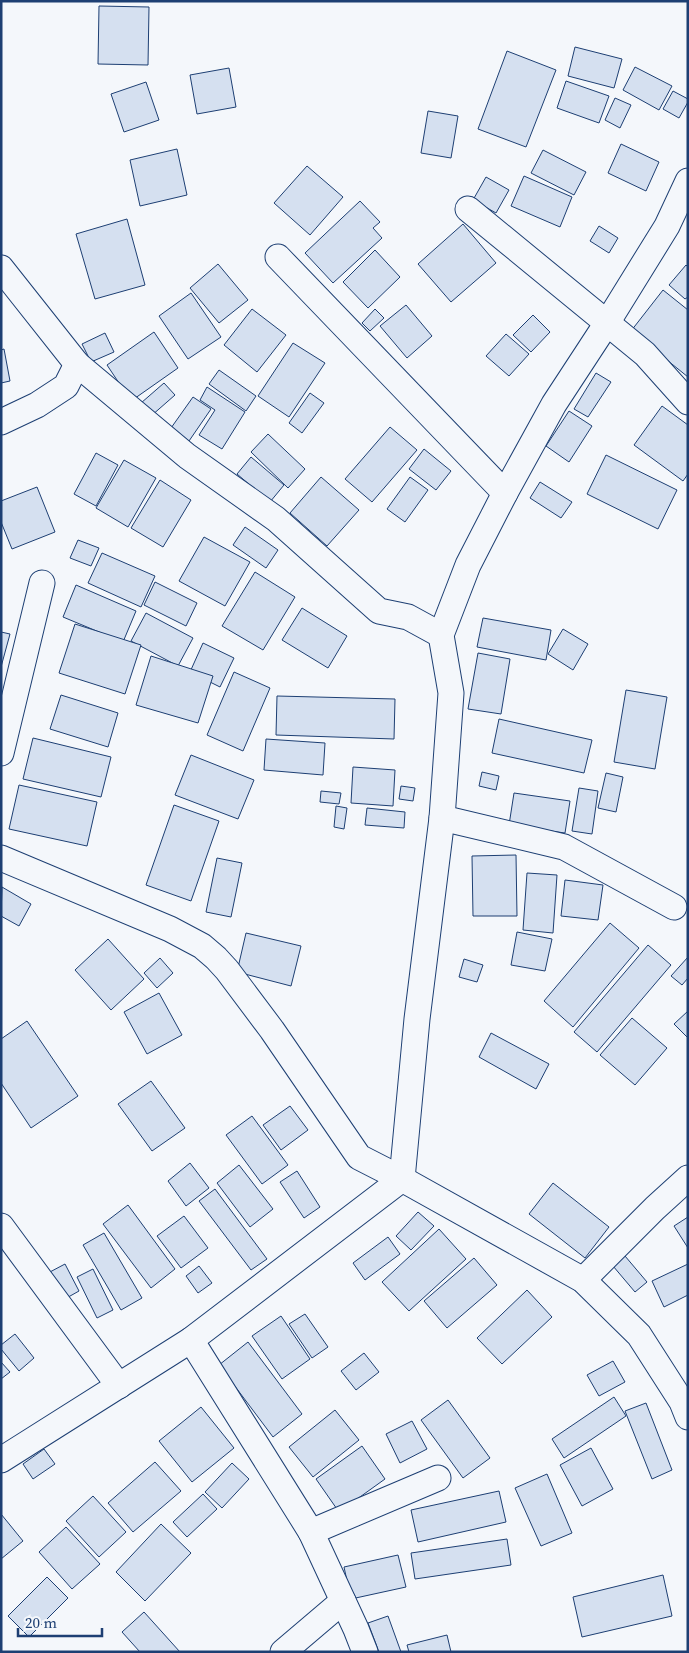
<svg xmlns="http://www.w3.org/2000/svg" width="689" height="1653" viewBox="0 0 689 1653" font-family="'Source Serif 4',serif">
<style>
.building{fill:#d5e0f0;stroke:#1d3f73}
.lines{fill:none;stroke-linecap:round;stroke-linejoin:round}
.minor-casing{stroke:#1d3f73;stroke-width:27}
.minor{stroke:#f4f7fb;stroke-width:25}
</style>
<rect width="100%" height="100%" fill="#f4f7fb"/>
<!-- building -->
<g class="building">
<polygon points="99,6 149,7 148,65 98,64"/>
<polygon points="575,47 622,59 614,88 568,76"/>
<polygon points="507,51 556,70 526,147 478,129"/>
<polygon points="635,67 672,86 659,110 623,90"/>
<polygon points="229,68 236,107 197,114 190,75"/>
<polygon points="566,81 609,96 599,123 557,108"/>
<polygon points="146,82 159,120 124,132 111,94"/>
<polygon points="673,91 688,99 688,102 679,118 663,109"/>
<polygon points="615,98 631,105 620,128 605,120"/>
<polygon points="428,111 458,116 451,158 421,153"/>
<polygon points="621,144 659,162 646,191 608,173"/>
<polygon points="177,149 187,195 140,206 130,160"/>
<polygon points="543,150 586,172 574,195 531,173"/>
<polygon points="307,166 343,197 310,235 274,203"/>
<polygon points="524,176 572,197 560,227 511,206"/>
<polygon points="486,177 509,190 496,213 473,200"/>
<polygon points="360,201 380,222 373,228 382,238 333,283 305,253"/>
<polygon points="127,219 145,285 95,299 76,234"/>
<polygon points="463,224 496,263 451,302 418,264"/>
<polygon points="599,226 618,238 609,253 590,241"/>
<polygon points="375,250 400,277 368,308 343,282"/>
<polygon points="218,264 248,300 219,323 190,288"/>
<polygon points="686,265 688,267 688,297 685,299 669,285"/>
<polygon points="663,290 688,310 688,377 631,331"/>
<polygon points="191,293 221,337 188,359 159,316"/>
<polygon points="406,305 432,336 407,358 380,326"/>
<polygon points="252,309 286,335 257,372 224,345"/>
<polygon points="375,309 384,318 370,331 362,323"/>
<polygon points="533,315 550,332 531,352 513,335"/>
<polygon points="154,332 178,368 131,401 107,365"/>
<polygon points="105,333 114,352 91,362 82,344"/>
<polygon points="506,334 529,354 509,376 486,356"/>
<polygon points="293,343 325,363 289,417 258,396"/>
<polygon points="4,349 10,381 1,383 1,350"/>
<polygon points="219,370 256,396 246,411 209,384"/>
<polygon points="596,373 611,382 588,417 574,409"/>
<polygon points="164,383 175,395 151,416 141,403"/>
<polygon points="207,387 245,412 222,449 199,435 215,410 200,400"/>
<polygon points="310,393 324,403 302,433 289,423"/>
<polygon points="193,397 211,409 189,441 171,428"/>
<polygon points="662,406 688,425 688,474 683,481 634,445"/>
<polygon points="569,411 592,426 569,462 546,446"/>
<polygon points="390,427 417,450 372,502 345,479"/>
<polygon points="268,434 305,469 288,488 251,452"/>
<polygon points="424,449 451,471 436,490 409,469"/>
<polygon points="96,453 118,465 96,506 74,494"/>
<polygon points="606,455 677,490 658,529 587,494"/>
<polygon points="251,457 284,485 270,502 237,474"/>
<polygon points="124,460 156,478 128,527 96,508"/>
<polygon points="321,477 359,510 327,546 290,513"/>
<polygon points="410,477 428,490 405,522 387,509"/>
<polygon points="160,480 191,500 163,547 131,528"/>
<polygon points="540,482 572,502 561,518 530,498"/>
<polygon points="37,487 55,532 12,549 1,522 1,501"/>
<polygon points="245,527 278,550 266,568 233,545"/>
<polygon points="204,537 250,562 225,606 179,581"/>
<polygon points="78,540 99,548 91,566 70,558"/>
<polygon points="102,553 155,576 141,607 88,583"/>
<polygon points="255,572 295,597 263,650 222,626"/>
<polygon points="155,582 197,603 186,626 144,605"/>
<polygon points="76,585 136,611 123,642 63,617"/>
<polygon points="302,608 347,636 328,668 282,640"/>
<polygon points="146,613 193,638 178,666 131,641"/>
<polygon points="483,618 551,630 546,660 477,647"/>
<polygon points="75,624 141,645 125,694 59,673"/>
<polygon points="563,629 588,644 573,670 548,654"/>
<polygon points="1,632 10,634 1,667"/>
<polygon points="203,643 234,658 220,687 190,672"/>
<polygon points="478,653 510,659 501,714 468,709"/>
<polygon points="151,656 213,676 198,723 136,705"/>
<polygon points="234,672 270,688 243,751 207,735"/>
<polygon points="626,690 667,697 655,769 614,762"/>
<polygon points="61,695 118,713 108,747 50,729"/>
<polygon points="277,696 395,699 394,739 276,735"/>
<polygon points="499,719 592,740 584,773 492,753"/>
<polygon points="33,738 111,757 101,797 23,779"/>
<polygon points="266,739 325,743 323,775 264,770"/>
<polygon points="191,755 254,780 238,819 175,795"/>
<polygon points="353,767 395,770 393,806 351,803"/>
<polygon points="482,772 499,776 496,790 479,786"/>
<polygon points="606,773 623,777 616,812 598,808"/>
<polygon points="19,785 97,802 87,846 9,829"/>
<polygon points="401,786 415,788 413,801 399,799"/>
<polygon points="579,788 598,791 592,834 572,831"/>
<polygon points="321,791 341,793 339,804 320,802"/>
<polygon points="514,793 570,801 565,833 509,825"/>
<polygon points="174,805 219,821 191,901 146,885"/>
<polygon points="336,806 347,808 344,829 334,827"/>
<polygon points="367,808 405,812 404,828 365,825"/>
<polygon points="516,855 517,916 473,916 472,856"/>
<polygon points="217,858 242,863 231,917 206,912"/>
<polygon points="527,873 557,875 553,933 523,930"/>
<polygon points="565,880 603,885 598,920 561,916"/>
<polygon points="2,887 31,904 19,926 1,916"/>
<polygon points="610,923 639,948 573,1027 544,1001"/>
<polygon points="517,932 552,939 545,971 511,965"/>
<polygon points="246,933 301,946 291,986 237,972"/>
<polygon points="108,939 144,979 111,1010 75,970"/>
<polygon points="648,945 671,965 597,1052 574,1032"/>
<polygon points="688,957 688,978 682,985 671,976"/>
<polygon points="160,958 173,973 157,988 144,973"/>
<polygon points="464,959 483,965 477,982 459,977"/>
<polygon points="159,993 182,1035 147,1054 124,1012"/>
<polygon points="688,1011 688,1038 674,1024"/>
<polygon points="632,1018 667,1048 635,1085 600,1055"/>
<polygon points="27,1021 78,1096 31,1128 1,1083 1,1039"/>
<polygon points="491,1033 549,1064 536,1089 479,1057"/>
<polygon points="151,1081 185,1128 152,1151 118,1104"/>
<polygon points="290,1106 308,1130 281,1150 263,1125"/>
<polygon points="252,1116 288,1165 262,1184 226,1135"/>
<polygon points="190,1163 209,1188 186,1206 168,1181"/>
<polygon points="239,1165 273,1209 250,1227 217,1183"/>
<polygon points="297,1171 320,1207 304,1218 280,1182"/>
<polygon points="553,1183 609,1227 585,1258 529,1214"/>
<polygon points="215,1189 267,1259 251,1270 199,1201"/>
<polygon points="128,1205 175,1269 151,1288 103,1224"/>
<polygon points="418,1212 434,1226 411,1250 396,1236"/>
<polygon points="184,1216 208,1248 181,1268 157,1236"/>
<polygon points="688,1217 688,1248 674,1226"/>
<polygon points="439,1229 466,1259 409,1311 382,1282"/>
<polygon points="104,1233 142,1298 121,1310 83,1245"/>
<polygon points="388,1237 400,1254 365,1280 353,1263"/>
<polygon points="625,1256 647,1282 635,1292 613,1266"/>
<polygon points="474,1258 497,1285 447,1328 424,1301"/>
<polygon points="65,1264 79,1291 63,1300 48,1273"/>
<polygon points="688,1264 688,1295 664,1307 652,1281"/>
<polygon points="199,1266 212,1283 198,1293 186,1276"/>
<polygon points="93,1269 113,1310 97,1318 77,1277"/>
<polygon points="527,1290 552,1317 502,1364 477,1338"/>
<polygon points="305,1314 328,1347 312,1358 289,1324"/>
<polygon points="281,1316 310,1359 282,1379 252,1336"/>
<polygon points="15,1334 34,1358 19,1371 1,1349 1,1345"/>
<polygon points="248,1342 302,1414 273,1437 219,1365"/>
<polygon points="364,1353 379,1372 356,1390 341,1371"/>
<polygon points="613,1361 625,1382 599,1396 587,1375"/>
<polygon points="1,1362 10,1372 1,1379"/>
<polygon points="614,1397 626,1416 564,1458 552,1439"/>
<polygon points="448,1400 490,1458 463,1478 421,1420"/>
<polygon points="646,1403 672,1470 652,1479 625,1411"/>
<polygon points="201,1407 234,1448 192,1482 159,1441"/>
<polygon points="335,1410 359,1440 313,1477 289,1447"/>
<polygon points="412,1421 427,1449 400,1463 386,1434"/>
<polygon points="362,1446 385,1479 339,1512 316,1479"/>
<polygon points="591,1448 613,1489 582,1506 560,1465"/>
<polygon points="44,1449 55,1464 33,1479 23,1464"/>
<polygon points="155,1462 181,1491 133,1532 108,1503"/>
<polygon points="232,1463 249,1479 222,1508 205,1492"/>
<polygon points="547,1474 572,1533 541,1546 515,1488"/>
<polygon points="499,1491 506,1522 418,1542 411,1510"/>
<polygon points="203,1494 217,1509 187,1537 173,1522"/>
<polygon points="93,1496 126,1532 99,1557 66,1521"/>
<polygon points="1,1514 23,1541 1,1559"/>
<polygon points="161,1524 191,1553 145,1601 116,1572"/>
<polygon points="66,1527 100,1564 72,1589 39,1552"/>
<polygon points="507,1539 511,1565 415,1579 411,1553"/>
<polygon points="398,1555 406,1587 351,1599 344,1567"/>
<polygon points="663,1575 672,1616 582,1637 573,1597"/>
<polygon points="47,1577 68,1598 29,1637 8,1616"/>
<polygon points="144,1612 180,1652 140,1652 122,1632"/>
<polygon points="388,1616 401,1652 379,1652 368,1623"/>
<polygon points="447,1635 451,1652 409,1652 407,1645"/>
</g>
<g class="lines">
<defs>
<g id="minor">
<polyline points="468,209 645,354 688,402"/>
<polyline points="278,257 505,493"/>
<polyline points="1,268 77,364 187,456 276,519 379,611 408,617 441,635"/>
<polyline points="1,422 37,405 66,386 77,364"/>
<polyline points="1,753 42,583"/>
<polyline points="442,818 564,847 674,907"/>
<polyline points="1,858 170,929 202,946 216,958 227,970 272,1030 359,1157 402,1179 583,1280 639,1335 682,1402 688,1417"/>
<polyline points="1,1226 119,1386"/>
<polyline points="583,1280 655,1208 688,1178"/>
<polyline points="191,1340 311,1532 356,1629 365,1652"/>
<polyline points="1,1460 191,1340 402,1179 417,1019 442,818 451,693 441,635 468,565 505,493 554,404 607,323 667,226 688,181"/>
<polyline points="311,1532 438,1478"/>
<polyline points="283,1652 343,1601"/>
</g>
</defs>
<!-- minor casing -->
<use href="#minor" class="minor-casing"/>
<!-- minor -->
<use href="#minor" class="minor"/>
</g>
<!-- border -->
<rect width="689" height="1653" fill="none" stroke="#1d3f73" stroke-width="5"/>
<!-- scale -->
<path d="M18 1628v8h84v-8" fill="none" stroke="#1d3f73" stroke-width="2.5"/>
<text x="25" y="1628" font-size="15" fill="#1d3f73" stroke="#f4f7fb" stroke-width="4" paint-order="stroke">20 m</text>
</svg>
